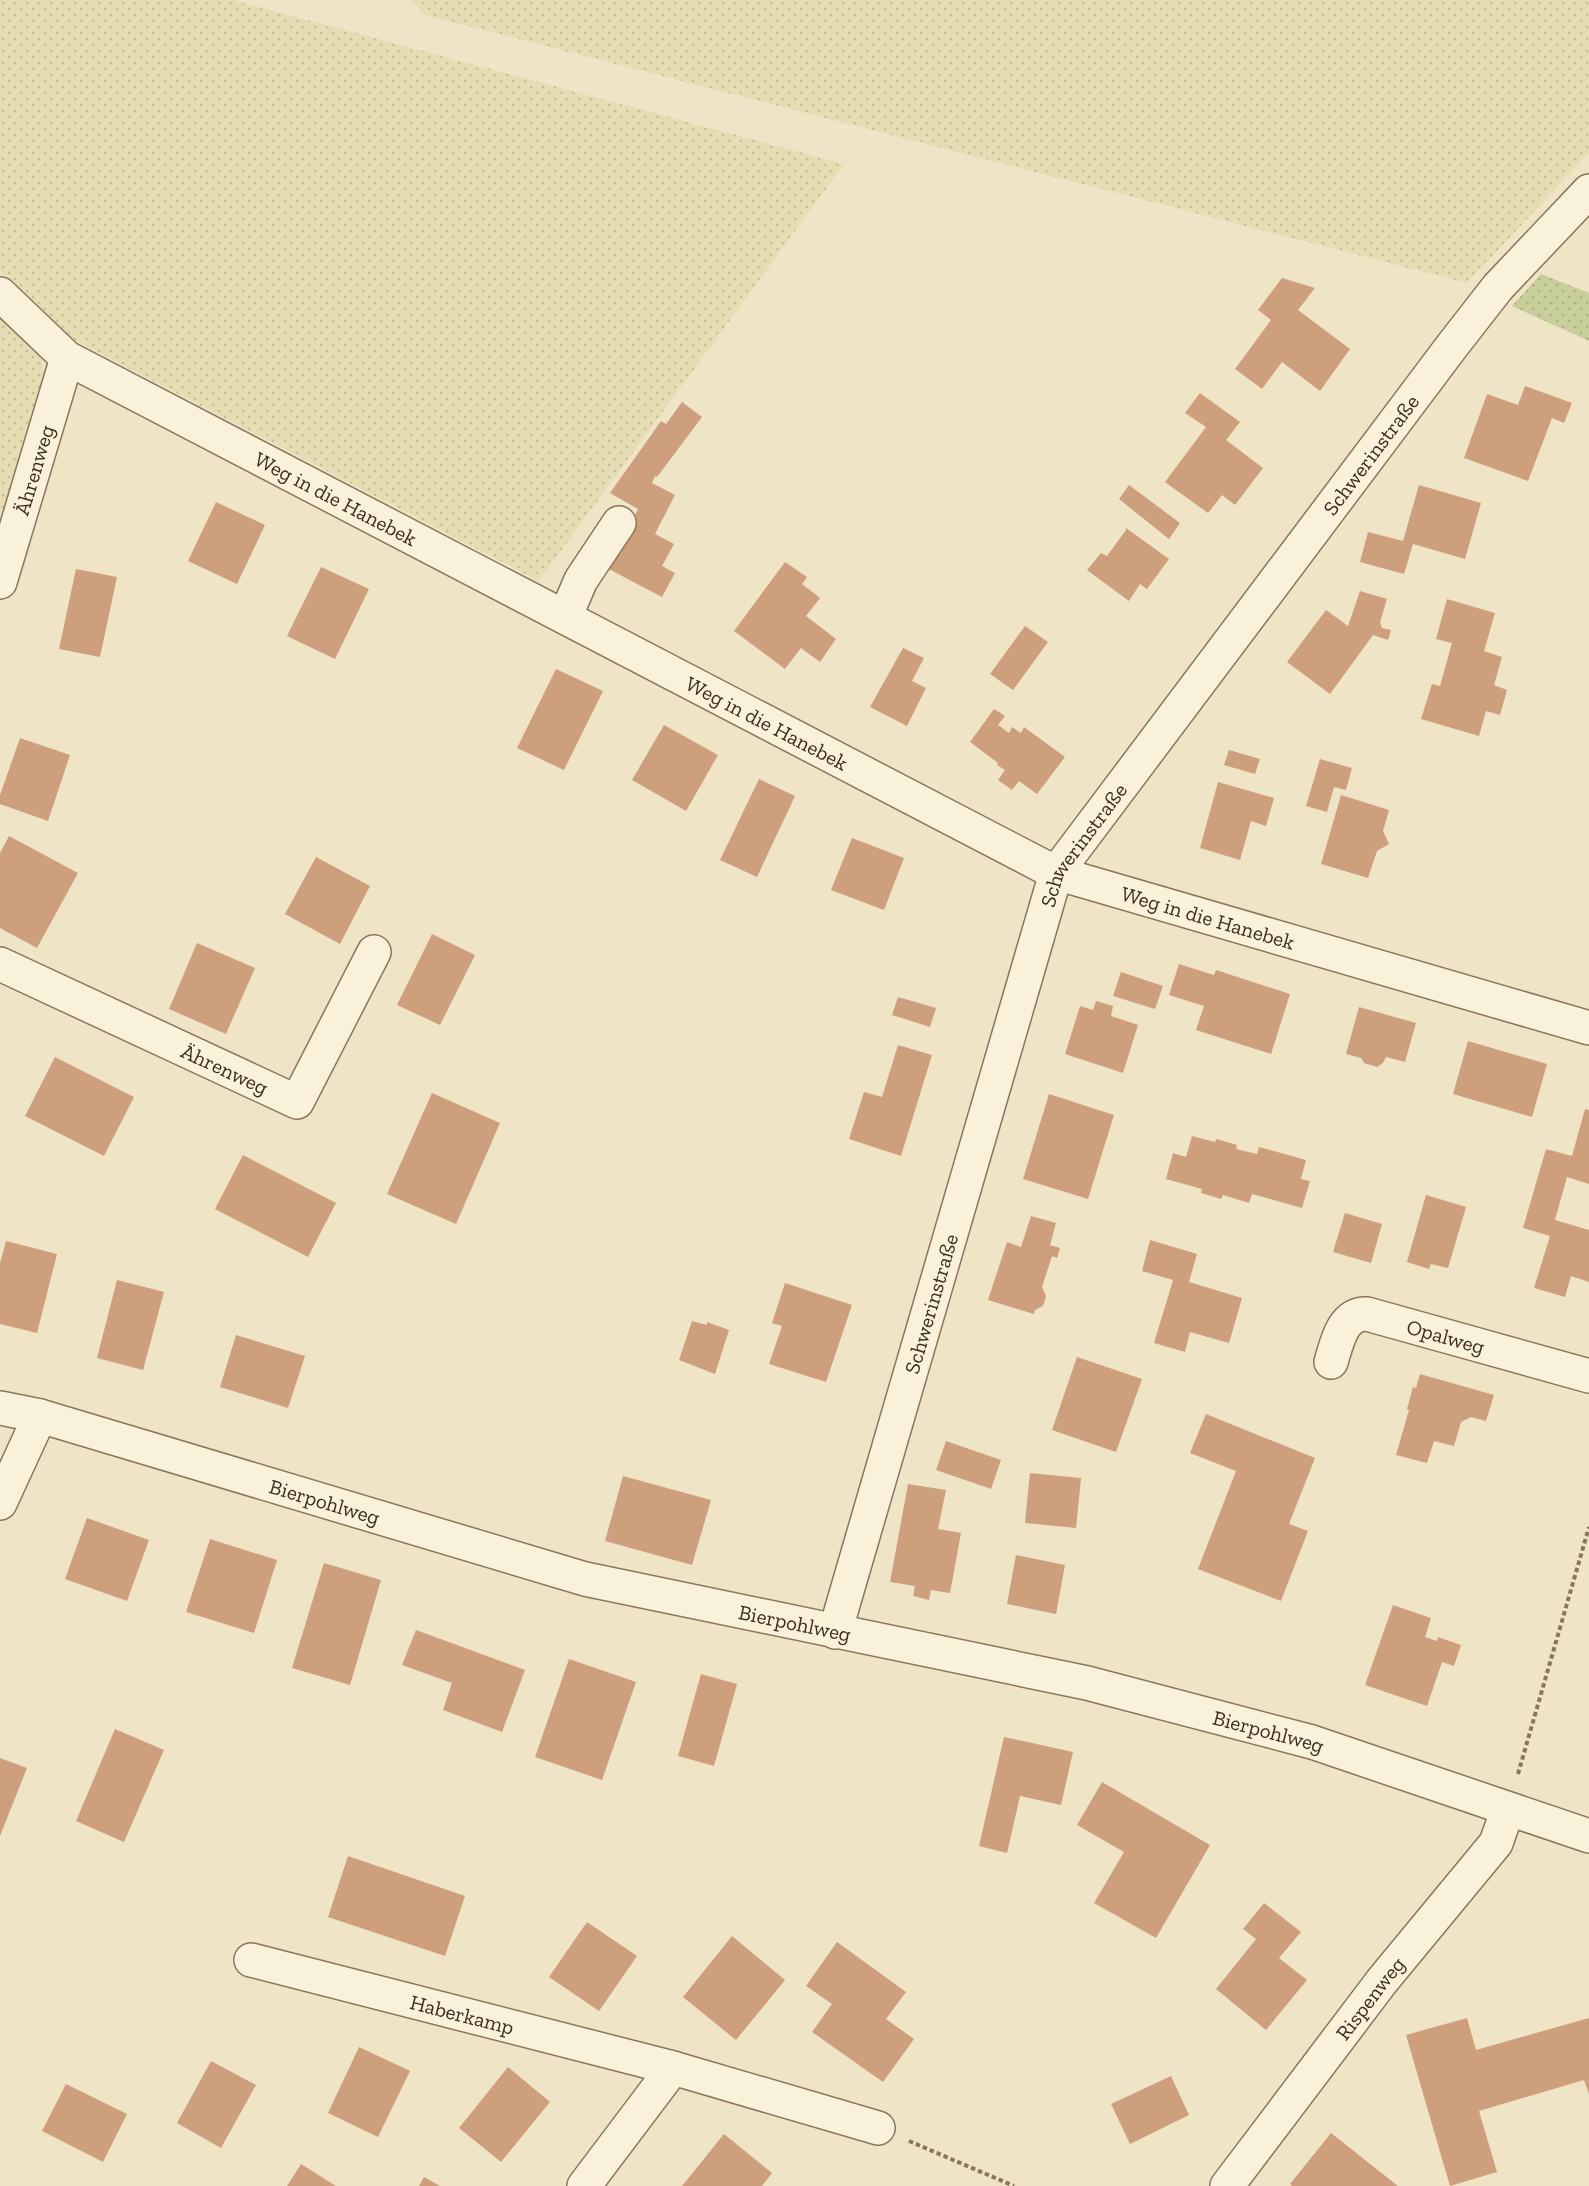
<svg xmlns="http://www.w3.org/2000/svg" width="1589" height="2186" viewBox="0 0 1589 2186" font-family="'Zilla Slab',serif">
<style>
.farmland{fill:url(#farmland-dots)}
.grass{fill:url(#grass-dots)}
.building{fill:#ce9f7c}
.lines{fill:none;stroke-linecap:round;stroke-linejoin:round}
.minor-casing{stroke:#8b765b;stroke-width:36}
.path{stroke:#8b765b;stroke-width:4;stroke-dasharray:4.5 3;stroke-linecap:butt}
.minor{stroke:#faf1da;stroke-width:33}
.labels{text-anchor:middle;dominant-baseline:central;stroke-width:6;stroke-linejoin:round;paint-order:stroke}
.street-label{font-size:21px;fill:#3b2d1f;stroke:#f7eed6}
</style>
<defs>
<pattern id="farmland-dots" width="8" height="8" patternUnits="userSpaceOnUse" patternTransform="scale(1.5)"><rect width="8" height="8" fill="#e5deb3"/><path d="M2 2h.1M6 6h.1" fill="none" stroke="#c5bf9a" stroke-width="1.8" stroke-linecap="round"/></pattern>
<pattern id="grass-dots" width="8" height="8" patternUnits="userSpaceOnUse" patternTransform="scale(1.5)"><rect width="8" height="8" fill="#c7ce9a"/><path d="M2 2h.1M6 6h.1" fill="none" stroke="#acb184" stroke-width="1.8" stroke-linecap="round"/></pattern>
</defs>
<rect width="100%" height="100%" fill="#efe4c6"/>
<!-- farmland -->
<g class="farmland">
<polygon points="0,0 233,0 844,164 539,581 70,338 0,271"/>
<polygon points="411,0 1589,0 1589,153 1467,283 425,15"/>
<polygon points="0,312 41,352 46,386 6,516 0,510"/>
</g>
<!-- grass -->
<polygon class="grass" points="1541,274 1589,293 1589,341 1512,306"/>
<!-- building -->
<g class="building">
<polygon points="1282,278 1315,288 1298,310 1350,349 1320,391 1282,362 1262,389 1235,369 1271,320 1258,310"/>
<polygon points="1525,386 1572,403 1564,423 1552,418 1528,481 1464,458 1487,394 1518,405"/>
<polygon points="1200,393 1240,422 1226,440 1263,468 1235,505 1222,495 1208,513 1165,482 1206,427 1185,413"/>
<polygon points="682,402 702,417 657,477 655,476 652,483 675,495 655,534 674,544 662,566 675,573 662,597 607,568 638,509 610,493 661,421 666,424"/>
<polygon points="1129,485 1180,523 1169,539 1119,499"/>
<polygon points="1419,485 1481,503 1465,559 1413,544 1404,574 1360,562 1368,532 1403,541"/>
<polygon points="216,502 265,525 237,584 188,561"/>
<polygon points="1126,528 1169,559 1147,589 1140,584 1129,601 1087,570 1101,553 1107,556 1126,530"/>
<polygon points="785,562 807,577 802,584 820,598 806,616 836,639 820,662 801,648 785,669 734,631"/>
<polygon points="321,567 369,589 335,659 287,636"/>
<polygon points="76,569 117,577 100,657 59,649"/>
<polygon points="1360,591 1387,599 1380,622 1382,628 1391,630 1388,640 1373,635 1330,694 1287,662 1326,610 1348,626"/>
<polygon points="1447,599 1495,613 1484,651 1502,657 1494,685 1507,690 1500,715 1486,711 1479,736 1421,719 1432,684 1440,686 1452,643 1436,639"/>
<polygon points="1025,626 1048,642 1013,690 990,674"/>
<polygon points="903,648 924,658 912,681 926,688 907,726 870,707"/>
<polygon points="556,669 603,691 564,770 517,748"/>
<polygon points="994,709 1005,716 998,725 1009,733 1012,727 1021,733 1024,727 1065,757 1037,794 1019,781 1012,790 998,780 1005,770 997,765 998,763 970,742"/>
<polygon points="664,725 718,755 686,811 632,780"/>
<polygon points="20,738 70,755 48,821 0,804 0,795"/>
<polygon points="1229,750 1260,759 1255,774 1224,765"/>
<polygon points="1320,759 1352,768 1346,790 1334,787 1327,812 1306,806"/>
<polygon points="759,779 795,796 757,877 720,860"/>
<polygon points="1218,782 1274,798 1266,826 1251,821 1240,860 1200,848"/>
<polygon points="1341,795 1389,810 1383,831 1389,844 1377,851 1368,878 1321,864"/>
<polygon points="9,836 78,873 37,948 0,928 0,853"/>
<polygon points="852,838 904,858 884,910 831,890"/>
<polygon points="316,857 370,886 340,944 285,914"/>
<polygon points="432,934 475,955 440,1025 397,1005"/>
<polygon points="197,943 255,968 226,1034 169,1009"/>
<polygon points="1179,964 1214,975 1216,970 1290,994 1271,1054 1196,1030 1204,1006 1169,995"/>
<polygon points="1121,972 1163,986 1155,1009 1113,996"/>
<polygon points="898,997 936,1008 930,1027 892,1015"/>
<polygon points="1096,1001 1113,1006 1111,1016 1138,1025 1123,1073 1065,1054 1080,1006 1093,1010"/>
<polygon points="1359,1007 1416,1023 1405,1062 1386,1057 1383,1063 1377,1067 1364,1063 1361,1058 1346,1054"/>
<polygon points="1468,1041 1547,1064 1532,1117 1453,1094"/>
<polygon points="898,1045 932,1055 901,1156 849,1139 864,1092 882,1097"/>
<polygon points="55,1057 134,1097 104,1156 25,1116"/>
<polygon points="432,1093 500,1123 456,1224 387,1194"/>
<polygon points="1049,1094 1114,1115 1088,1199 1023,1179"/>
<polygon points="1585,1109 1589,1110 1589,1184 1567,1177 1555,1220 1589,1230 1589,1282 1571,1276 1565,1297 1534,1288 1550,1236 1523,1228 1546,1149 1572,1156"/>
<polygon points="1192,1136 1215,1142 1216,1139 1237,1145 1236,1149 1257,1154 1259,1147 1306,1160 1301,1179 1310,1181 1302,1208 1252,1194 1249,1203 1223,1195 1221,1199 1201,1193 1202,1189 1166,1179 1173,1153 1186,1157"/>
<polygon points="243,1155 336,1203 308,1257 215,1209"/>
<polygon points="1426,1195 1466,1207 1448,1268 1431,1264 1429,1269 1407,1262"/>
<polygon points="1345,1213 1382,1224 1371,1263 1333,1252"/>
<polygon points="1031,1216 1056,1223 1050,1245 1060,1248 1057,1258 1052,1256 1042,1287 1046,1296 1043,1306 1035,1310 1034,1314 988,1300 1007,1242 1021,1247"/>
<polygon points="1150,1240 1197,1254 1189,1282 1242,1298 1229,1343 1190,1332 1185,1352 1154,1343 1173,1280 1142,1271"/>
<polygon points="6,1241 57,1254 37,1333 0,1324 0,1263"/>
<polygon points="117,1280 164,1292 143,1370 97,1358"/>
<polygon points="785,1283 852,1305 826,1382 769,1364 782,1326 772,1323"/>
<polygon points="692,1321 707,1325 707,1322 729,1330 715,1374 679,1360"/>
<polygon points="236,1335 305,1356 288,1408 220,1387"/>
<polygon points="1077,1357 1142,1379 1116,1452 1052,1430"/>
<polygon points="1420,1374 1494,1395 1486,1421 1471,1417 1461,1422 1454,1446 1434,1441 1427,1463 1396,1455 1409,1410 1407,1409 1413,1387 1416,1388"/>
<polygon points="1206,1414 1315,1458 1289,1524 1308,1531 1281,1601 1198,1569 1236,1471 1190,1453"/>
<polygon points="946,1441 1001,1460 991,1489 936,1470"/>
<polygon points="1030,1473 1081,1478 1076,1528 1025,1523"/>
<polygon points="623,1476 711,1500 692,1565 605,1541"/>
<polygon points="908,1484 946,1490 938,1529 961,1533 950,1593 931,1590 929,1600 913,1596 915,1586 890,1582"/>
<polygon points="87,1518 149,1540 127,1601 65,1579"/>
<polygon points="210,1539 277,1560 254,1633 186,1612"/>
<polygon points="1016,1555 1065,1565 1056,1614 1007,1604"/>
<polygon points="324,1563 381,1580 350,1685 292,1668"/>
<polygon points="1393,1605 1431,1618 1425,1637 1437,1641 1438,1637 1461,1645 1454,1666 1442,1662 1427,1706 1365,1685"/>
<polygon points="416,1630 525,1670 502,1732 443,1710 452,1683 402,1665"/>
<polygon points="569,1659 636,1682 602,1780 535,1757"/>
<polygon points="701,1674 737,1684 714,1766 678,1756"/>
<polygon points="115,1729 164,1750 124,1842 76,1821"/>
<polygon points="1004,1737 1073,1752 1061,1805 1020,1796 1007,1853 979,1846"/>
<polygon points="0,1758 27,1768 0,1836"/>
<polygon points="1102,1782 1210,1845 1156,1938 1094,1903 1124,1852 1077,1825"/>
<polygon points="348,1856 465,1896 445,1956 328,1917"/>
<polygon points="1264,1903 1301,1932 1279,1958 1307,1980 1266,2030 1216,1989 1256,1939 1243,1929"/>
<polygon points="587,1922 637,1956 599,2011 549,1977"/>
<polygon points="732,1936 785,1980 736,2040 683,1997"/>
<polygon points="837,1942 906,1992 886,2019 914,2039 883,2082 812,2032 832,2004 806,1986"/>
<polygon points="1467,2018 1476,2050 1589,2018 1589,2094 1584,2080 1479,2111 1497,2172 1450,2186 1406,2035"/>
<polygon points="359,2047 410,2071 378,2137 328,2113"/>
<polygon points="211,2061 256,2085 221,2148 177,2123"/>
<polygon points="508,2067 550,2102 501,2162 459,2128"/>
<polygon points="1171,2076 1189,2115 1130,2144 1111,2104"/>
<polygon points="66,2084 127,2114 103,2162 42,2131"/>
<polygon points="1331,2133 1398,2186 1292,2186 1290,2184"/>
<polygon points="724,2134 772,2173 762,2186 682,2186"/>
<polygon points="301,2164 336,2186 287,2186"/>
<polygon points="424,2177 440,2186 419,2186"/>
</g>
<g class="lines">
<defs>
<g id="minor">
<path id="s1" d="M 0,294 L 67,358 L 1056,873 L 1589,1028"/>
<path id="s2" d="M 0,582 L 67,358"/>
<polyline points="565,617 581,580 619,523"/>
<path id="s3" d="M 0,964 L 297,1102 L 374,952"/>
<path id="s4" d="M 1331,1362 C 1337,1343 1342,1313 1367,1314 L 1589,1376"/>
<path id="s5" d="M 0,1408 L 40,1416 L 585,1579 L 1087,1683 L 1312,1742 L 1589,1836"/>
<polyline points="0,1503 40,1416"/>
<path id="s6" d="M 835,1632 L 1056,873 L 1452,346 L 1498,287 L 1589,191"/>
<path id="s7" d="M 251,1960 L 673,2068 L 878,2128"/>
<polyline points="584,2186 673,2068"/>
<path id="s8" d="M 1227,2186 L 1382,1981 L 1496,1843 L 1508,1809"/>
</g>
</defs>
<!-- minor casing -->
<use href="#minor" class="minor-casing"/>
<!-- path -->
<g class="path">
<polyline points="1518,1774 1589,1527"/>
<polyline points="909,2141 1014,2186"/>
</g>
<!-- minor -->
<use href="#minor" class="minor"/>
</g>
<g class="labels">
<!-- street labels -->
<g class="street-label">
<text stroke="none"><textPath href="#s6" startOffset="1314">Schwerinstraße</textPath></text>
<text stroke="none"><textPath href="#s2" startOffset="117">Ährenweg</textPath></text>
<text stroke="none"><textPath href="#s1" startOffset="396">Weg in die Hanebek</textPath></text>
<text stroke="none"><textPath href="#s1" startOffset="882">Weg in die Hanebek</textPath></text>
<text stroke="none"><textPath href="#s6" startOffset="828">Schwerinstraße</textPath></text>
<text stroke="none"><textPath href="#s1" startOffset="1366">Weg in die Hanebek</textPath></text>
<text stroke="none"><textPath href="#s3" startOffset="248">Ährenweg</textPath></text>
<text stroke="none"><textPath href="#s6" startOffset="342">Schwerinstraße</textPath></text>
<text stroke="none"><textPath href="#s4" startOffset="147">Opalweg</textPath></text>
<text stroke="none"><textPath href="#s5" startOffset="338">Bierpohlweg</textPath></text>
<text stroke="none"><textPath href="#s5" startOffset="824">Bierpohlweg</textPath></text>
<text stroke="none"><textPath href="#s5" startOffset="1310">Bierpohlweg</textPath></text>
<text stroke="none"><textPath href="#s8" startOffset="236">Rispenweg</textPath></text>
<text stroke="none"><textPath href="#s7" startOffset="218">Haberkamp</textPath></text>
</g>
</g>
</svg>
